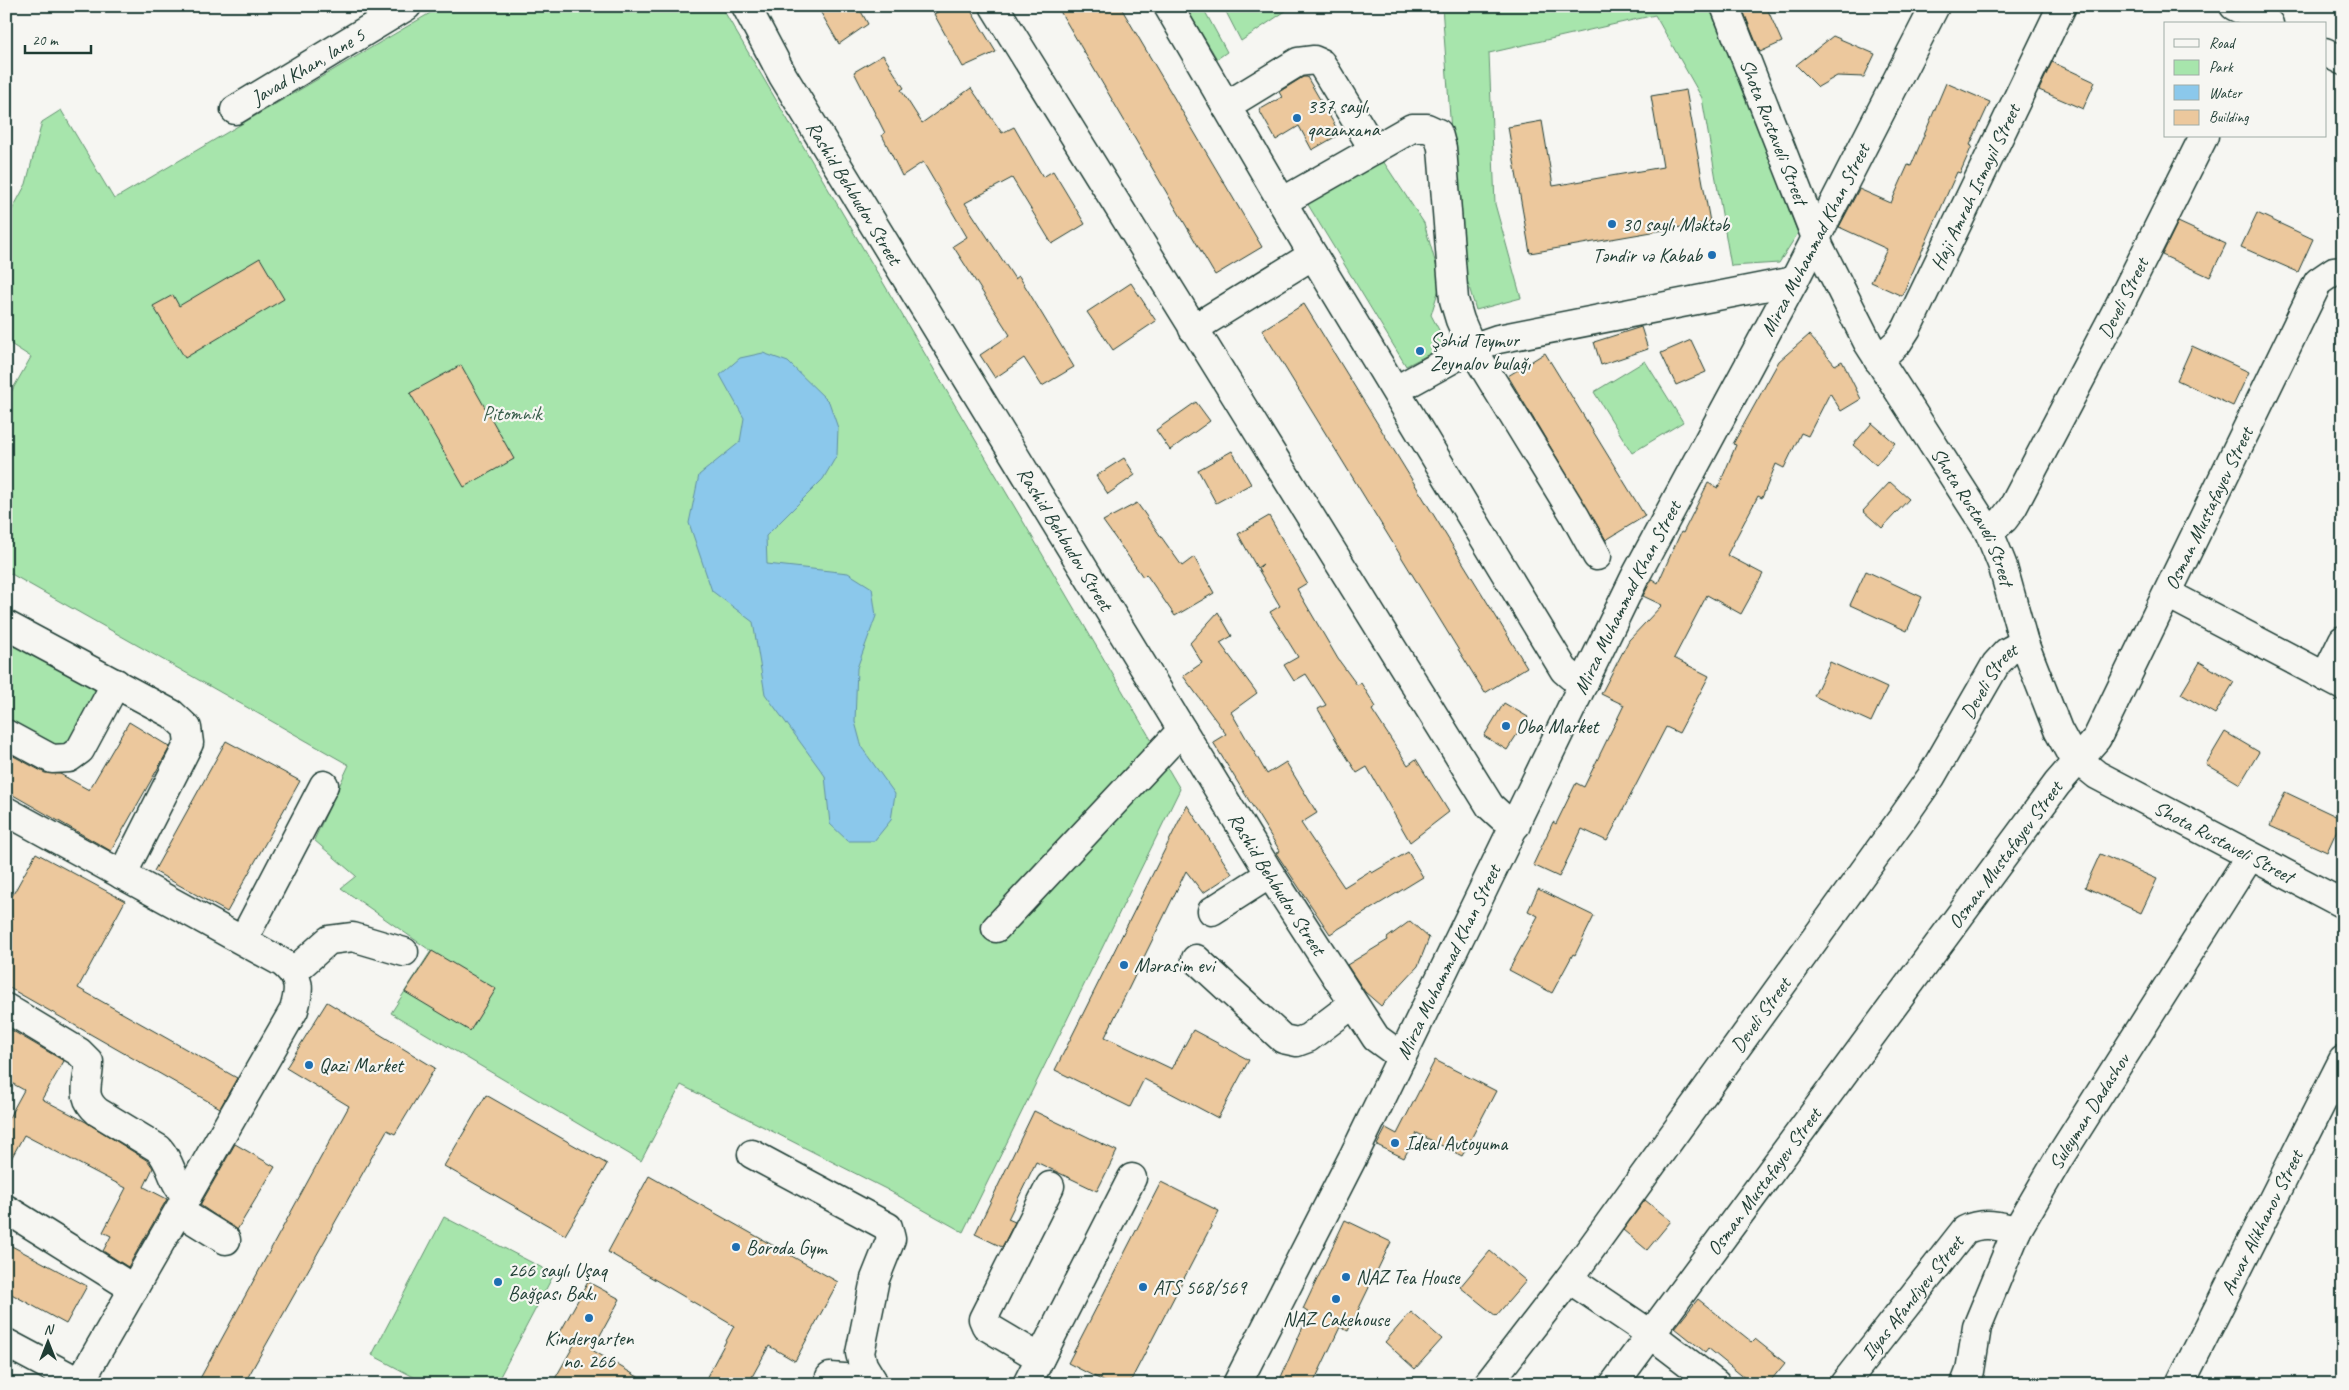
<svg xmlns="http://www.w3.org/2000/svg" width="2349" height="1390" viewBox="0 0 2349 1390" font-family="Caveat,sans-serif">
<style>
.green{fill:#a7e5ac;stroke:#639170}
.water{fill:#8bc8eb;stroke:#6090a2}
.building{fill:#ecc89d;stroke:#1f3d34}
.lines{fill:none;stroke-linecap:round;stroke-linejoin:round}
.minor-casing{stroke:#1f3d34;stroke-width:31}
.minor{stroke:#f6f6f2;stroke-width:28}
.poi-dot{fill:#1f6fb2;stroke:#f6f6f2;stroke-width:2}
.labels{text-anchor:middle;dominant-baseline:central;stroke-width:4.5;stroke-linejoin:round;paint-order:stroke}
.street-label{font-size:20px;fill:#1f3d34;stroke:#f6f6f2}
.poi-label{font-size:20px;fill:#1f3d34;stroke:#f6f6f2;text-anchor:start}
.park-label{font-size:20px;fill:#3a5f4c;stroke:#f6f6f2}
</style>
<rect width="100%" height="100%" fill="#f6f6f2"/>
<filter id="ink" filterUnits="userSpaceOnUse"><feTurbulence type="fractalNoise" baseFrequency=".02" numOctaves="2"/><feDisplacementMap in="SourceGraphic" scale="10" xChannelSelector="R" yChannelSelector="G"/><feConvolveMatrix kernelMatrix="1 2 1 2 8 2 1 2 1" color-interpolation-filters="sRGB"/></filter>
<g filter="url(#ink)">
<!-- green -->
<g class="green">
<polygon points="442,6 721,6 1180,789 963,1232 886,1189 681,1085 641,1161 391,1013 431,951 341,888 356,876 314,840 349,765 6,571 6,401 31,357 6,341 6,221 26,184 42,122 61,110 114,199"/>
<polygon points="1185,6 1202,6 1227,52 1217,59"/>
<polygon points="1223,6 1293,6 1241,41"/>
<polygon points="1442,6 1712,6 1798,233 1779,263 1731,266 1702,98 1655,15 1489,53 1495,204 1521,298 1476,310 1460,257"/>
<polygon points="1381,158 1424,223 1441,282 1431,315 1447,345 1406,366 1304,198"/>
<polygon points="1645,361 1683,422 1632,453 1594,392"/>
<polygon points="6,634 100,686 63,751 6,720"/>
<polygon points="444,1217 554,1274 496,1384 427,1384 372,1355"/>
</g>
<!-- water -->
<polygon class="water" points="763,353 788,362 829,402 838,428 837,455 823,479 766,536 767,564 848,573 872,588 876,616 857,668 855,722 862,748 895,794 891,820 874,841 848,841 830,824 825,776 765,694 753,622 712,591 689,523 699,475 740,442 744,418 720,375 740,358"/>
<!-- building -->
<g class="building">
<polygon points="817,6 858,6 868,24 839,44"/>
<polygon points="948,6 968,6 996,52 963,67 934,14"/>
<polygon points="1057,6 1120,6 1262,247 1215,275"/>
<polygon points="1745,6 1766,6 1782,42 1760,52 1742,8"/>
<polygon points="1833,36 1875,54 1864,77 1837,76 1818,87 1796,65"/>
<polygon points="883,55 904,88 901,90 922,123 971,88 1002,133 1014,127 1043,177 1053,171 1085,224 1052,244 1012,178 965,203 1015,279 1019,276 1074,367 1042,386 1024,358 995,378 980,355 1010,335 953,246 967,237 923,162 902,176 882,135 885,133 854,72"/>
<polygon points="2052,62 2095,82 2083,109 2039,90"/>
<polygon points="1303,77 1307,77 1340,134 1312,150 1299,126 1276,140 1259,110 1282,97 1279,92"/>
<polygon points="1946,83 1990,102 1970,145 1972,146 1960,173 1957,172 1902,296 1871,282 1887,249 1839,227 1859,189 1891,203 1908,165 1911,166"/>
<polygon points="1686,90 1710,222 1530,253 1508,127 1542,121 1553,186 1663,167 1651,96"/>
<polygon points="2257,213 2313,239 2298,272 2241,247"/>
<polygon points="2178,222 2226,244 2210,277 2162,255"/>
<polygon points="260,258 284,299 185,358 153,306 173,295 179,306"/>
<polygon points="1131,283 1156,321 1113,350 1087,312"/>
<polygon points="1304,304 1527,667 1485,693 1262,330"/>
<polygon points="1641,327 1648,349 1601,365 1594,342"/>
<polygon points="1809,335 1835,365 1842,361 1861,399 1841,411 1830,393 1808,436 1801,433 1784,468 1776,464 1762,498 1758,496 1727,555 1763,574 1741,614 1707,595 1674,658 1709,676 1679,733 1666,727 1607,841 1582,829 1559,877 1533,865 1553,822 1556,824 1576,783 1584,787 1624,705 1601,694 1629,640 1662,605 1643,596 1652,579 1658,583 1681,532 1683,533 1708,483 1718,488 1736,445 1733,444 1779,361"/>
<polygon points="1691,340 1706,372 1676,385 1661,353"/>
<polygon points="2192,346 2249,372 2233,406 2177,380"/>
<polygon points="1545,353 1645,516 1606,540 1508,376"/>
<polygon points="461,365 514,459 464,487 410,393"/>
<polygon points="1196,402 1210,421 1170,450 1156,430"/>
<polygon points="1872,423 1895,443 1876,465 1853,445"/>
<polygon points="1232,451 1251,484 1216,503 1198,470"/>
<polygon points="1124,458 1135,475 1108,494 1096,476"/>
<polygon points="1890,482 1909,499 1882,528 1863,511"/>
<polygon points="1137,503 1182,566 1194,557 1214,593 1175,616 1146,574 1143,577 1103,521"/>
<polygon points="1269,516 1307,583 1297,589 1338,659 1357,685 1361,683 1376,707 1372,710 1408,765 1416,759 1449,812 1410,842 1367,767 1357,773 1336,740 1318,709 1326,705 1306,674 1294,681 1284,665 1298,657 1270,612 1280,606 1258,569 1263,564 1257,568 1238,534"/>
<polygon points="1866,571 1922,597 1907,631 1850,605"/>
<polygon points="1218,612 1232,636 1220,643 1257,693 1231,712 1267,774 1286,762 1317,813 1301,823 1344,887 1370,871 1372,873 1408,852 1423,877 1330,934 1276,853 1280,851 1213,742 1226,734 1183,676 1202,663 1190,643"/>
<polygon points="1830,662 1887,688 1871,722 1814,696"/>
<polygon points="2200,662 2234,682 2215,714 2181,694"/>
<polygon points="1504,703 1528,717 1507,750 1484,736"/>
<polygon points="129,722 170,747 111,851 6,791 6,752 45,773 60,774 89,790"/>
<polygon points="2225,732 2259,752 2240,784 2206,764"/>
<polygon points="226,741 300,781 227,912 154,871"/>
<polygon points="2285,792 2342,819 2327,852 2270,826"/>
<polygon points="1187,805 1232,874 1203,893 1186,871 1105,1037 1172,1069 1193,1030 1249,1060 1218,1118 1144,1079 1130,1107 1055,1070"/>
<polygon points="36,853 125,901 78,988 237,1078 220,1108 6,986 6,907"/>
<polygon points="2100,854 2157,879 2141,913 2085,887"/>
<polygon points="1538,889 1594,916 1575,955 1573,954 1552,993 1509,970 1538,916 1528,911"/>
<polygon points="1410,921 1429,938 1418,966 1381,1006 1365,992 1347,965 1388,940 1387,938"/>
<polygon points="432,951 496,989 470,1031 405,992"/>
<polygon points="327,1002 435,1068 395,1134 387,1130 244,1384 197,1384 349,1106 286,1068"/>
<polygon points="6,1027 64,1061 42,1099 86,1122 148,1161 153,1168 144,1187 167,1199 128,1267 103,1251 111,1236 103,1232 126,1188 24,1135 6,1168 6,1123 24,1090 6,1080"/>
<polygon points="1435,1060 1496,1091 1462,1156 1417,1133 1404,1158 1377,1145 1386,1128 1397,1134"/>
<polygon points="486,1095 607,1164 565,1235 444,1166"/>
<polygon points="1034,1111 1117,1151 1097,1191 1036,1162 1008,1219 1015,1222 1002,1247 975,1234"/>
<polygon points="235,1144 275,1167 237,1230 200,1205"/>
<polygon points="649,1176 838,1282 795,1361 769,1346 748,1384 703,1384 734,1326 608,1252"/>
<polygon points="1161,1182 1219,1211 1129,1384 1109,1384 1068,1363"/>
<polygon points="1645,1200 1671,1221 1647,1250 1623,1230"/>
<polygon points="1345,1220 1391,1242 1348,1331 1340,1327 1313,1384 1278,1384 1309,1313 1303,1309"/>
<polygon points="6,1243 87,1286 66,1324 6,1291"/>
<polygon points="1490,1251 1526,1281 1496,1316 1460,1287"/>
<polygon points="588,1282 620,1299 592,1350 650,1384 552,1384 574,1345 558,1336"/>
<polygon points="1698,1299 1752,1342 1755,1339 1785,1363 1768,1384 1752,1384 1708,1348 1705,1352 1675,1328"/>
<polygon points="1411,1312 1442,1339 1415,1369 1385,1342"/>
</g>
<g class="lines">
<defs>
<g id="minor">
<path id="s1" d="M 746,6 L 783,76 L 1270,874 L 1376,1038 L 1402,1057"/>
<polyline points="994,6 1490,806 1502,817 1516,825"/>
<polyline points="1168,6 1313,255 1564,670 1571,676 1584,683"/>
<path id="s2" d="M 1725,6 L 1820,248 L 1868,343 L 1989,532 L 2002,564 L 2024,643 L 2058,730 L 2071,754 L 2097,775 L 2343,904"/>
<polyline points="2234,6 2269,24"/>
<polyline points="2325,52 2343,61"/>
<polyline points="1226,106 1298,62 1314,60 1321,63 1374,150"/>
<path id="s3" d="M 235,110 L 407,6"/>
<polyline points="1282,202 1412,128 1427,128 1438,133 1442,148 1454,300 1460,320 1472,348 1575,516 1597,556"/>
<polyline points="1193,329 1313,255"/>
<path id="s4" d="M 1878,360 L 1898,342 L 1907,328 L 2062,6"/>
<polyline points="1396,390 1472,348 1498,339 1794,281"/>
<path id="s5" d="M 1989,532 L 2004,519 L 2013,507 L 2119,306 L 2204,136"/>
<polyline points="2168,594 2343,686"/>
<polyline points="6,625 172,714 187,728 189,743 122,875"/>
<polyline points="2325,677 2343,640"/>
<polyline points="6,734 52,759 69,758 80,750 116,683"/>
<path d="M 6,811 L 283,963 C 301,978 300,989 294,1010 L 80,1382"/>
<polyline points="1212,911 1270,874"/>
<polyline points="996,928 1182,730"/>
<polyline points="243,940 324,785"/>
<polyline points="1196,959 1283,1039 1297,1042 1308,1038 1353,1004"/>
<polyline points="293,972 329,940 353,937 404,952"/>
<path d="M 6,1008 L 79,1052 L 89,1062 C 89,1084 79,1096 98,1112 L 159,1149 C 172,1163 172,1183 187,1197"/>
<polyline points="752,1154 888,1227 891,1239 875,1279 860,1353 863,1365 872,1380"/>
<polyline points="6,1209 134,1289"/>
<polyline points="179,1211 226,1240"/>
<polyline points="1569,1279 1652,1335 1716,1384"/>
<polyline points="6,1343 83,1384"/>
<polyline points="1040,1358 986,1326 983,1319 1050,1186"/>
<polyline points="830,1377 872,1380"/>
<polyline points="1027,1384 1132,1178"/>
<path id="s6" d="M 1237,1384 L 1354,1155 L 1635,577 L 1794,281 L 1935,6"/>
<path id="s7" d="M 1488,1384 L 1569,1279 L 1901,820 L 1931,777 L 1996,664 L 2007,652 L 2024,643"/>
<path id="s8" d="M 1614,1384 L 2057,784 L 2097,738 L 2318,282 L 2334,271 L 2343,270"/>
<path id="s9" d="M 1844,1384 L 1965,1230 C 1983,1221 1998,1226 2017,1230"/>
<path id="s10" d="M 1965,1384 L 1970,1371 L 1977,1327 L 2017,1230 L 2059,1158 L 2250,856"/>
<path id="s11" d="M 2180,1384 L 2343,1060"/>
</g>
</defs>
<!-- minor casing -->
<use href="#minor" class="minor-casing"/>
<!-- minor -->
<use href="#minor" class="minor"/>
</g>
</g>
<!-- markers -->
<g class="poi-dot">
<circle cx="1297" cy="118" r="5"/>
<circle cx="1612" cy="224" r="5"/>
<circle cx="1712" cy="255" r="5"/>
<circle cx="1420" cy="351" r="5"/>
<circle cx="1506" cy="726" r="5"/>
<circle cx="1124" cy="965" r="5"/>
<circle cx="309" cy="1065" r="5"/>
<circle cx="1395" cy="1143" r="5"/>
<circle cx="736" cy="1247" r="5"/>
<circle cx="1346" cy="1277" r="5"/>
<circle cx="498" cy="1282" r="5"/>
<circle cx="1143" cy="1287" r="5"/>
<circle cx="1336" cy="1299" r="5"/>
<circle cx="589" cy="1318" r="5"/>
</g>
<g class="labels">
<!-- street labels -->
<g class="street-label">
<text stroke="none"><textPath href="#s3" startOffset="85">Javad Khan, lane 5</textPath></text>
<text stroke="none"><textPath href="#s2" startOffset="135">Shota Rustaveli Street</textPath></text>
<text stroke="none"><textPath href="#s4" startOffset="200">Haji Amrah Ismayil Street</textPath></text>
<text stroke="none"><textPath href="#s1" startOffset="216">Rashid Behbudov Street</textPath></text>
<text stroke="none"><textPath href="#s6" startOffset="1282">Mirza Muhammad Khan Street</textPath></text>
<text stroke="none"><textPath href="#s5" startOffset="271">Develi Street</textPath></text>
<text stroke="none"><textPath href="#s8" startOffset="1062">Osman Mustafayev Street</textPath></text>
<text stroke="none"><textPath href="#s2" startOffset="570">Shota Rustaveli Street</textPath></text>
<text stroke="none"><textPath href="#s1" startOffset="621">Rashid Behbudov Street</textPath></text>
<text stroke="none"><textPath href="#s6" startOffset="878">Mirza Muhammad Khan Street</textPath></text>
<text stroke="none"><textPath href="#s7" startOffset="864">Develi Street</textPath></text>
<text stroke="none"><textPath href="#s2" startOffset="1005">Shota Rustaveli Street</textPath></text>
<text stroke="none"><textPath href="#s8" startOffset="658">Osman Mustafayev Street</textPath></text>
<text stroke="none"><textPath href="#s1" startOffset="1026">Rashid Behbudov Street</textPath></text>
<text stroke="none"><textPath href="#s6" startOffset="472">Mirza Muhammad Khan Street</textPath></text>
<text stroke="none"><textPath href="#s7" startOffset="459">Develi Street</textPath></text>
<text stroke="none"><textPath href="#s10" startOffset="302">Suleyman Dadashov</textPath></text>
<text stroke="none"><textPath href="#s8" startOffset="252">Osman Mustafayev Street</textPath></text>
<text stroke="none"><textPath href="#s11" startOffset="181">Anvar Alikhanov Street</textPath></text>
<text stroke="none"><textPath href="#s9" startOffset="110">Ilyas Afandiyev Street</textPath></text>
</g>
<!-- poi labels -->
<g class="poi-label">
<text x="1307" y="106">337 saylı<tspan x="1307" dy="23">qazanxana</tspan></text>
<text x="1622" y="224">30 saylı Məktəb</text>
<text x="1702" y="255" text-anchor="end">Təndir və Kabab</text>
<text x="1430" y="340">Şəhid Teymur<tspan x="1430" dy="23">Zeynalov bulağı</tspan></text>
<text x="1516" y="726">Oba Market</text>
<text x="1134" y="965">Mərasim evi</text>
<text x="319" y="1065">Qazi Market</text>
<text x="1405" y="1143">Ideal Avtoyuma</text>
<text x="746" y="1247">Boroda Gym</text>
<text x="508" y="1270">266 saylı Uşaq<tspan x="508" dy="23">Bağçası Bakı</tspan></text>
<text x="1356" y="1277">NAZ Tea House</text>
<text x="1153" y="1287">ATS 568/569</text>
<text x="1336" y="1319" text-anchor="middle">NAZ Cakehouse</text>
<text x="589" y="1338" text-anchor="middle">Kindergarten<tspan x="589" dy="23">no. 266</tspan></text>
</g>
<!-- park labels -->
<g class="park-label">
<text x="512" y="413">Pitomnik</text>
</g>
</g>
<!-- margin -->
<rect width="2349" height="1390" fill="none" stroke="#f6f6f2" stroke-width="25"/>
<rect x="12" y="12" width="2324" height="1365" fill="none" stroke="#1f3d34" stroke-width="2" filter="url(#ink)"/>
<!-- legend -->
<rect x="2164" y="22" width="162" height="115" fill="#f6f6f2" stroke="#a0aca6"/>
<rect x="2174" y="39" width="25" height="8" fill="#f6f6f2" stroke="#a0aca6"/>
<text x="2209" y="48" font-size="15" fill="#1f3d34">Road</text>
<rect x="2174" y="60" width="25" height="15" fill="#a7e5ac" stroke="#a0aca6"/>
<text x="2209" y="72" font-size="15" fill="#1f3d34">Park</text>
<rect x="2174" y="85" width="25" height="15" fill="#8bc8eb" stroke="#a0aca6"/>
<text x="2209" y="98" font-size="15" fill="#1f3d34">Water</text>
<rect x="2174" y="110" width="25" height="15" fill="#ecc89d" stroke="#a0aca6"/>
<text x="2209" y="122" font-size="15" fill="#1f3d34">Building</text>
<!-- north arrow -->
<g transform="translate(48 1342)" stroke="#f6f6f2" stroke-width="4" paint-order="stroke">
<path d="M0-4L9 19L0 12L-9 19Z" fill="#1f3d34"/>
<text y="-8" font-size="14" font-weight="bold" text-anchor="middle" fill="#1f3d34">N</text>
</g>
<!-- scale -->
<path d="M25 45v8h66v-8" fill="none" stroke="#1f3d34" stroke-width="2.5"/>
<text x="32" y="45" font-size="15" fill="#1f3d34" stroke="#f6f6f2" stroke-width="4" paint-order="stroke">20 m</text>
</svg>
